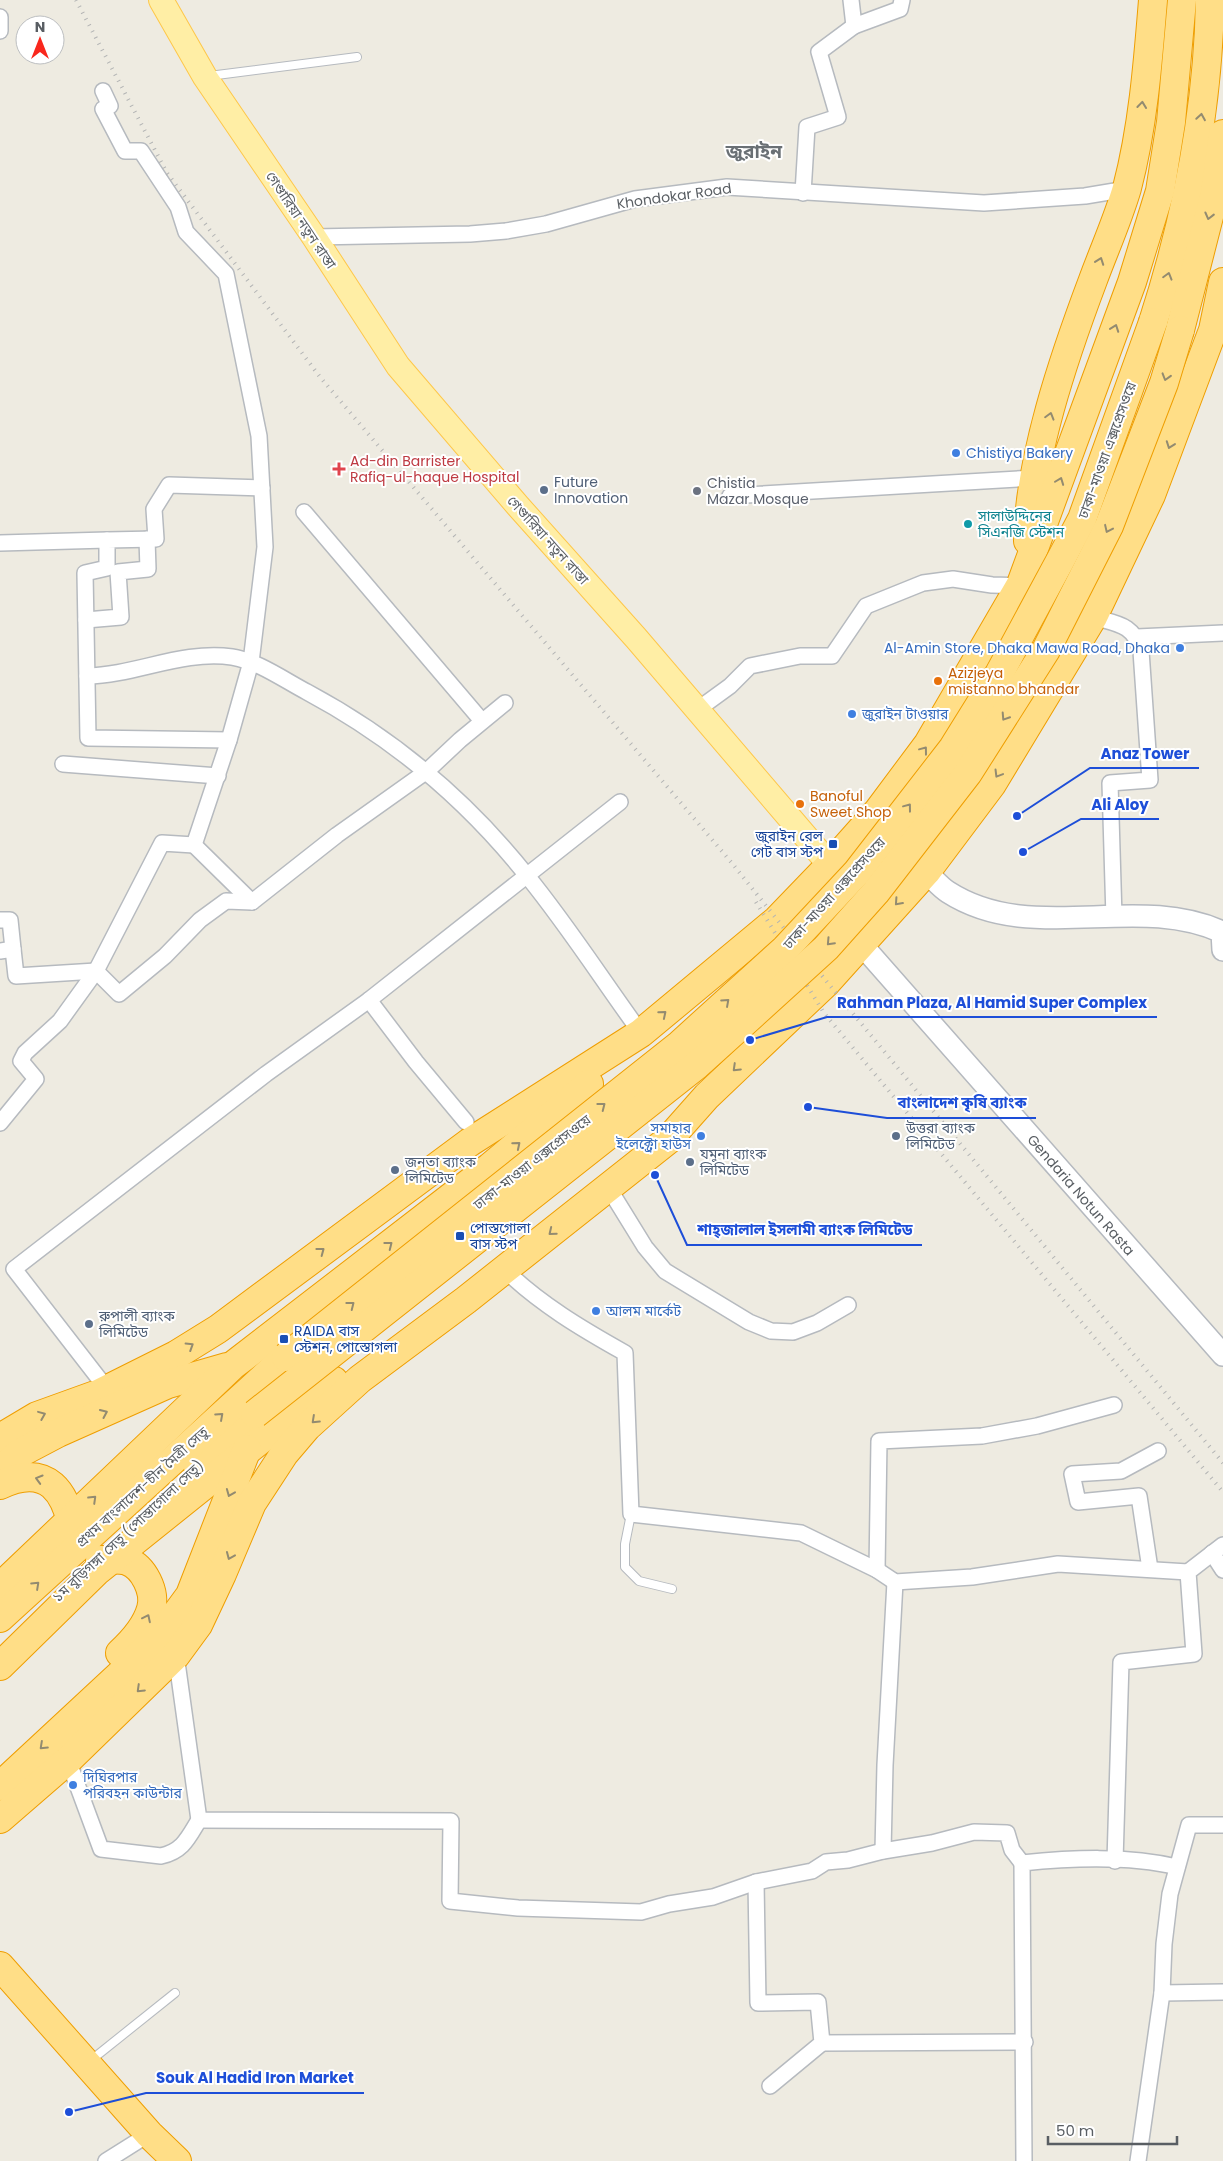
<svg xmlns="http://www.w3.org/2000/svg" width="1223" height="2161" viewBox="0 0 1223 2161" font-family="Poppins,'Noto Sans Bengali',sans-serif">
<style>
.lines{fill:none;stroke-linecap:round;stroke-linejoin:round}
.lane-casing{stroke:#b6babf;stroke-width:10}
.street-casing{stroke:#b6babf;stroke-width:18}
.secondary-casing{stroke:#b5b9bf;stroke-width:24}
.primary-casing{stroke:#fec749;stroke-width:26}
.highway-casing{stroke:#ef9e00;stroke-width:30}
.lane{stroke:#fff;stroke-width:8}
.street{stroke:#fff;stroke-width:15}
.secondary{stroke:#fff;stroke-width:21}
.primary{stroke:#ffeea5;stroke-width:24}
.highway{stroke:#ffde87;stroke-width:28}
.rail{stroke:#b3b4b4;stroke-width:4;stroke-dasharray:1 6;stroke-linecap:butt}
.highway-bridge-casing{stroke:#ef9e00;stroke-width:30;stroke-linecap:butt}
.highway-bridge{stroke:#ffde87;stroke-width:28}
.oneway{stroke:#938b70}
.shop-dot{fill:#3f7fe0;stroke:#fff;stroke-width:2}
.health-dot{fill:#e0444e;stroke:#fff;stroke-width:2}
.service-dot{fill:#5c6f8a;stroke:#fff;stroke-width:2}
.worship-dot{fill:#6b7280;stroke:#fff;stroke-width:2}
.culture-dot{fill:#0f9aa8;stroke:#fff;stroke-width:2}
.food-dot{fill:#e8710a;stroke:#fff;stroke-width:2}
.transit-dot{fill:#1a4fb4;stroke:#fff;stroke-width:2}
.labels{text-anchor:middle;dominant-baseline:central;stroke-width:4;stroke-linejoin:round;paint-order:stroke}
.street-label{font-size:14px;fill:#595e63;stroke:#fff}
.shop-label{font-size:14px;fill:#366cbe;stroke:#fff;text-anchor:start}
.health-label{font-size:14px;fill:#be3a42;stroke:#fff;text-anchor:start}
.service-label{font-size:14px;fill:#4e5e75;stroke:#fff;text-anchor:start}
.worship-label{font-size:14px;fill:#5b616d;stroke:#fff;text-anchor:start}
.culture-label{font-size:14px;fill:#0d838f;stroke:#fff;text-anchor:start}
.food-label{font-size:14px;fill:#c56008;stroke:#fff;text-anchor:start}
.transit-label{font-size:14px;fill:#164399;stroke:#fff;text-anchor:start}
.district-label{font-size:19px;font-weight:bold;fill:#6a7075;stroke:#fff}
.leader{fill:none;stroke:#1d4ed8;stroke-width:2}
.callout-dot{fill:#1d4ed8;stroke:#fff;stroke-width:2}
.callout-label{font-size:15px;text-anchor:middle;font-weight:bold;fill:#1d4ed8;stroke:#fff;stroke-width:4;stroke-linejoin:round;paint-order:stroke}
</style>
<rect width="100%" height="100%" fill="#eeebe1"/>
<g class="lines">
<defs>
<g id="lane">
<polyline points="209,76 357,57"/>
<polyline points="631,1514 625,1544 625,1567 639,1581 672,1589"/>
<polyline points="90,2061 175,1993"/>
</g>
<g id="street">
<polyline points="851,0 854,26 900,9 902,0"/>
<polyline points="0,17 0,31"/>
<polyline points="803,193 807,127 838,117 819,52 854,26"/>
<polyline points="314,237 470,234 506,231 546,224 635,199 727,187 984,203 1085,196 1127,189"/>
<polyline points="730,496 1034,478"/>
<polyline points="304,512 482,721"/>
<polyline points="0,543 107,540"/>
<path d="M 1089,614 L 1093,617 C 1117,624 1134,624 1141,651 L 1150,780 L 1110,783 L 1114,918"/>
<polyline points="86,620 121,617 118,572 148,569 147,539"/>
<polyline points="1137,637 1223,633"/>
<path d="M 87,676 C 136,675 182,650 232,657 C 258,661 284,680 307,692 C 393,738 467,800 528,877 C 568,926 603,981 641,1033"/>
<polyline points="697,710 730,686 750,666 800,656 832,656 866,606 923,583 953,579 992,585 1024,586"/>
<polyline points="229,740 88,738 85,573 107,568 107,540 156,539 154,509 169,485 262,488"/>
<polyline points="63,764 218,776"/>
<polyline points="194,845 252,902"/>
<polyline points="0,920 10,920 13,949"/>
<polyline points="0,951 13,949 16,976 96,971 119,994 165,956 200,920 226,901 252,902 337,835 427,771 460,740 505,703"/>
<polyline points="369,1000 416,1062 466,1122"/>
<polyline points="0,1123 36,1079 21,1061 25,1053 60,1021 96,971 162,843 194,845 229,740 251,662 265,547 259,436 226,274 186,232 178,207 141,151 125,151 103,109 110,106 103,91"/>
<polyline points="608,1187 645,1247 665,1271 749,1322 771,1331 793,1332 817,1323 848,1305"/>
<path d="M 505,1270 C 540,1304 582,1329 625,1353 L 631,1514 L 801,1533 L 877,1570 L 895,1582 L 972,1577 L 1058,1564 L 1188,1572"/>
<polyline points="107,1389 14,1269 266,1074 369,1000 620,802"/>
<polyline points="1212,1553 1223,1570"/>
<polyline points="1150,1569 1139,1496 1078,1502 1072,1474 1121,1471 1158,1451"/>
<polyline points="877,1570 879,1441 982,1436 1037,1426 1114,1405"/>
<polyline points="176,1655 199,1820 451,1821 450,1901 518,1908 641,1912 669,1904 713,1897 756,1882 812,1871 826,1862 848,1860 883,1851 932,1843 974,1832 1007,1833 1012,1850 1022,1863"/>
<path d="M 68,1760 L 101,1849 L 161,1856 C 183,1851 188,1838 199,1820"/>
<polyline points="1223,1825 1189,1825 1170,1894 1164,1944 1162,1993 1223,1992"/>
<polyline points="883,1851 885,1765 895,1582"/>
<polyline points="1115,1861 1121,1662 1194,1654 1188,1572 1223,1545"/>
<polyline points="756,1882 758,2003 818,2002 822,2043 770,2086"/>
<polyline points="822,2043 1025,2042"/>
<polyline points="106,2161 149,2134"/>
<path d="M 1024,2161 L 1022,1863 C 1071,1858 1128,1855 1177,1867"/>
<polyline points="1138,2161 1162,1993"/>
</g>
<g id="secondary">
<path d="M 911,871 L 926,872 C 933,878 940,887 948,892 C 1032,946 1135,892 1222,932 L 1223,950"/>
<polyline points="861,944 1223,1355"/>
</g>
<polyline id="primary" points="161,0 205,77 314,237 398,366 518,506 636,638 830,865 836,881"/>
<g id="highway">
<path d="M 1153,322 C 1187,217 1208,110 1210,0"/>
<polyline points="1180,330 1215,193 1223,134"/>
<path d="M 1028,541 C 1029,459 1064,357 1093,280 C 1104,250 1118,219 1127,188 C 1143,127 1148,62 1153,0"/>
<polyline points="0,1438 37,1416 98,1394 176,1355 218,1329 470,1142 641,1033 777,920 830,865 878,811 928,744 1021,584 1132,282 1160,191 1171,122 1182,0"/>
<polyline points="198,1467 255,1414"/>
<polyline points="0,1470 20,1453 58,1433 168,1384 227,1367"/>
<path d="M 0,1485 C 48,1462 67,1492 74,1536"/>
<path d="M 100,1560 C 108,1560 119,1558 127,1561 C 144,1567 156,1592 151,1609 C 146,1627 133,1641 120,1653"/>
<polyline points="0,1587 232,1366 490,1167 589,1084"/>
<polyline points="0,1618 286,1357"/>
<polyline points="0,1666 97,1571 334,1381"/>
<polyline points="0,1786 126,1669 168,1625 190,1595 247,1449"/>
<polyline points="0,1819 68,1760 176,1655 198,1625 222,1574 252,1503 284,1454 307,1427 360,1379 466,1300 668,1140 707,1096 827,982 926,872 992,784 1093,617 1151,495 1213,330 1223,282"/>
<polyline points="0,1966 149,2134 177,2161"/>
</g>
</defs>
<!-- lane casing -->
<use href="#lane" class="lane-casing"/>
<!-- street casing -->
<use href="#street" class="street-casing"/>
<!-- secondary casing -->
<use href="#secondary" class="secondary-casing"/>
<!-- primary casing -->
<use href="#primary" class="primary-casing"/>
<!-- highway casing -->
<use href="#highway" class="highway-casing"/>
<!-- lane -->
<use href="#lane" class="lane"/>
<!-- street -->
<use href="#street" class="street"/>
<!-- secondary -->
<use href="#secondary" class="secondary"/>
<!-- primary -->
<use href="#primary" class="primary"/>
<!-- highway -->
<use href="#highway" class="highway"/>
<!-- rail -->
<g class="rail">
<polyline points="76,0 167,173 320,377 731,862 827,982 1223,1463"/>
<polyline points="756,902 824,1013 1223,1492"/>
</g>
<defs>
<g id="highway-bridge">
<polyline points="286,1357 678,1046 785,949 857,872 953,748 999,674 1061,559 1082,519 1153,322"/>
<polyline points="255,1414 697,1065 826,948 876,892 968,773 1046,650 1109,526 1164,383 1180,330"/>
</g>
</defs>
<!-- highway-bridge casing -->
<use href="#highway-bridge" class="highway-bridge-casing"/>
<!-- highway-bridge -->
<use href="#highway-bridge" class="highway-bridge"/>
</g>
<!-- one-way arrows -->
<defs><path id="oneway-chevron" d="M-2-3.5L2.5 0L-2 3.5" fill="none" stroke-width="1.6" stroke-linecap="round" stroke-linejoin="round" transform="scale(1.25)"/></defs>
<g class="oneway">
<use href="#oneway-chevron" transform="translate(1142 105) rotate(-84)"/>
<use href="#oneway-chevron" transform="translate(1201 117) rotate(-81)"/>
<use href="#oneway-chevron" transform="translate(1209 216) rotate(104)"/>
<use href="#oneway-chevron" transform="translate(1100 261) rotate(-70)"/>
<use href="#oneway-chevron" transform="translate(1168 276) rotate(-74)"/>
<use href="#oneway-chevron" transform="translate(1115 328) rotate(-70)"/>
<use href="#oneway-chevron" transform="translate(1166 377) rotate(107)"/>
<use href="#oneway-chevron" transform="translate(1050 416) rotate(-74)"/>
<use href="#oneway-chevron" transform="translate(1170 445) rotate(110)"/>
<use href="#oneway-chevron" transform="translate(1060 481) rotate(-69)"/>
<use href="#oneway-chevron" transform="translate(1108 529) rotate(115)"/>
<use href="#oneway-chevron" transform="translate(1005 717) rotate(123)"/>
<use href="#oneway-chevron" transform="translate(924 750) rotate(-53)"/>
<use href="#oneway-chevron" transform="translate(998 774) rotate(121)"/>
<use href="#oneway-chevron" transform="translate(908 807) rotate(-53)"/>
<use href="#oneway-chevron" transform="translate(898 902) rotate(132)"/>
<use href="#oneway-chevron" transform="translate(830 942) rotate(133)"/>
<use href="#oneway-chevron" transform="translate(726 1002) rotate(-42)"/>
<use href="#oneway-chevron" transform="translate(663 1014) rotate(-40)"/>
<use href="#oneway-chevron" transform="translate(736 1068) rotate(136)"/>
<use href="#oneway-chevron" transform="translate(602 1106) rotate(-38)"/>
<use href="#oneway-chevron" transform="translate(517 1145) rotate(-40)"/>
<use href="#oneway-chevron" transform="translate(552 1232) rotate(141)"/>
<use href="#oneway-chevron" transform="translate(389 1245) rotate(-38)"/>
<use href="#oneway-chevron" transform="translate(321 1251) rotate(-37)"/>
<use href="#oneway-chevron" transform="translate(351 1305) rotate(-38)"/>
<use href="#oneway-chevron" transform="translate(190 1346) rotate(-32)"/>
<use href="#oneway-chevron" transform="translate(104 1413) rotate(-24)"/>
<use href="#oneway-chevron" transform="translate(42 1415) rotate(-22)"/>
<use href="#oneway-chevron" transform="translate(220 1416) rotate(-42)"/>
<use href="#oneway-chevron" transform="translate(315 1420) rotate(137)"/>
<use href="#oneway-chevron" transform="translate(39 1479) rotate(-164)"/>
<use href="#oneway-chevron" transform="translate(230 1493) rotate(112)"/>
<use href="#oneway-chevron" transform="translate(93 1499) rotate(-44)"/>
<use href="#oneway-chevron" transform="translate(230 1556) rotate(113)"/>
<use href="#oneway-chevron" transform="translate(36 1585) rotate(-43)"/>
<use href="#oneway-chevron" transform="translate(147 1618) rotate(-64)"/>
<use href="#oneway-chevron" transform="translate(140 1689) rotate(136)"/>
<use href="#oneway-chevron" transform="translate(43 1746) rotate(137)"/>
</g>
<!-- markers -->
<g class="shop-dot">
<circle cx="956" cy="453" r="5"/>
<circle cx="1180" cy="648" r="5"/>
<circle cx="852" cy="714" r="5"/>
<circle cx="701" cy="1136" r="5"/>
<circle cx="596" cy="1311" r="5"/>
<circle cx="73" cy="1785" r="5"/>
</g>
<path class="health-dot" d="M336.5 461.5h5v5h5v5h-5v5h-5v-5h-5v-5h5z"/>
<g class="service-dot">
<circle cx="544" cy="490" r="5"/>
<circle cx="896" cy="1136" r="5"/>
<circle cx="690" cy="1162" r="5"/>
<circle cx="395" cy="1170" r="5"/>
<circle cx="89" cy="1324" r="5"/>
</g>
<circle class="worship-dot" cx="697" cy="491" r="5"/>
<circle class="culture-dot" cx="968" cy="524" r="5"/>
<g class="food-dot">
<circle cx="938" cy="681" r="5"/>
<circle cx="800" cy="804" r="5"/>
</g>
<g class="transit-dot">
<rect x="828" y="839" width="10" height="10" rx="2.5"/>
<rect x="455" y="1231" width="10" height="10" rx="2.5"/>
<rect x="279" y="1334" width="10" height="10" rx="2.5"/>
</g>
<g class="labels">
<!-- street labels -->
<g class="street-label">
<text transform="translate(674 196) rotate(-8)">Khondokar Road</text>
<text transform="translate(301 220) rotate(56)">গেণ্ডারিয়া নতুন রাস্তা</text>
<text transform="translate(1107 450) rotate(-70)">ঢাকা-মাওয়া এক্সপ্রেসওয়ে</text>
<text transform="translate(548 540) rotate(48)">গেণ্ডারিয়া নতুন রাস্তা</text>
<text transform="translate(834 893) rotate(-48)">ঢাকা-মাওয়া এক্সপ্রেসওয়ে</text>
<text transform="translate(532 1162) rotate(-38)">ঢাকা-মাওয়া এক্সপ্রেসওয়ে</text>
<text transform="translate(1081 1195) rotate(49)">Gendaria Notun Rasta</text>
<text transform="translate(142 1487) rotate(-42)">প্রথম বাংলাদেশ-চীন মৈত্রী সেতু</text>
<text transform="translate(128 1531) rotate(-43)">১ম বুড়িগঙ্গা সেতু (পোস্তাগোলা সেতু)</text>
</g>
<!-- shop labels -->
<g class="shop-label">
<text x="966" y="453">Chistiya Bakery</text>
<text x="1170" y="648" text-anchor="end">Al-Amin Store, Dhaka Mawa Road, Dhaka</text>
<text x="862" y="714">জুরাইন টাওয়ার</text>
<text x="691" y="1128" text-anchor="end">সমাহার<tspan x="691" dy="16">ইলেক্ট্রো হাউস</tspan></text>
<text x="606" y="1311">আলম মার্কেট</text>
<text x="83" y="1777">দিঘিরপার<tspan x="83" dy="16">পরিবহন কাউন্টার</tspan></text>
</g>
<!-- health labels -->
<g class="health-label">
<text x="350" y="461">Ad-din Barrister<tspan x="350" dy="16">Rafiq-ul-haque Hospital</tspan></text>
</g>
<!-- service labels -->
<g class="service-label">
<text x="554" y="482">Future<tspan x="554" dy="16">Innovation</tspan></text>
<text x="906" y="1128">উত্তরা ব্যাংক<tspan x="906" dy="16">লিমিটেড</tspan></text>
<text x="700" y="1154">যমুনা ব্যাংক<tspan x="700" dy="16">লিমিটেড</tspan></text>
<text x="405" y="1162">জনতা ব্যাংক<tspan x="405" dy="16">লিমিটেড</tspan></text>
<text x="99" y="1316">রুপালী ব্যাংক<tspan x="99" dy="16">লিমিটেড</tspan></text>
</g>
<!-- worship labels -->
<g class="worship-label">
<text x="707" y="483">Chistia<tspan x="707" dy="16">Mazar Mosque</tspan></text>
</g>
<!-- culture labels -->
<g class="culture-label">
<text x="978" y="516">সালাউদ্দিনের<tspan x="978" dy="16">সিএনজি স্টেশন</tspan></text>
</g>
<!-- food labels -->
<g class="food-label">
<text x="948" y="673">Azizjeya<tspan x="948" dy="16">mistanno bhandar</tspan></text>
<text x="810" y="796">Banoful<tspan x="810" dy="16">Sweet Shop</tspan></text>
</g>
<!-- transit labels -->
<g class="transit-label">
<text x="823" y="836" text-anchor="end">জুরাইন রেল<tspan x="823" dy="16">গেট বাস স্টপ</tspan></text>
<text x="470" y="1228">পোস্তগোলা<tspan x="470" dy="16">বাস স্টপ</tspan></text>
<text x="294" y="1331">RAIDA বাস<tspan x="294" dy="16">স্টেশন, পোস্তোগলা</tspan></text>
</g>
<!-- district labels -->
<g class="district-label">
<text x="754" y="151">জুরাইন</text>
</g>
</g>
<!-- callouts -->
<path class="leader" d="M1017 816L1090 768H1199M1023 852L1081 819H1159M750 1040L827 1017H1157M808 1107L887 1118H1036M655 1175L687 1245H922M69 2112L146 2093H364"/>
<g class="callout-dot">
<circle cx="1017" cy="816" r="5"/>
<circle cx="1023" cy="852" r="5"/>
<circle cx="750" cy="1040" r="5"/>
<circle cx="808" cy="1107" r="5"/>
<circle cx="655" cy="1175" r="5"/>
<circle cx="69" cy="2112" r="5"/>
</g>
<g class="callout-label">
<text x="1145" y="759">Anaz Tower</text>
<text x="1120" y="810">Ali Aloy</text>
<text x="992" y="1008">Rahman Plaza, Al Hamid Super Complex</text>
<text x="962" y="1108">বাংলাদেশ কৃষি ব্যাংক</text>
<text x="805" y="1235">শাহ্জালাল ইসলামী ব্যাংক লিমিটেড</text>
<text x="255" y="2083">Souk Al Hadid Iron Market</text>
</g>
<!-- north arrow -->
<g transform="translate(40 40)"><circle r="24" fill="#ffffff" stroke="#bdbfc1"/>
<path d="M0-4L9 19L0 12L-9 19Z" fill="#f9271c"/>
<text y="-8" font-size="14" font-weight="bold" text-anchor="middle" fill="#595e63">N</text>
</g>
<!-- scale -->
<path d="M1048 2136v8h129v-8" fill="none" stroke="#595e63" stroke-width="2.5"/>
<text x="1056" y="2136" font-size="15" fill="#595e63" stroke="#ffffff" stroke-width="4" paint-order="stroke">50 m</text>
</svg>
